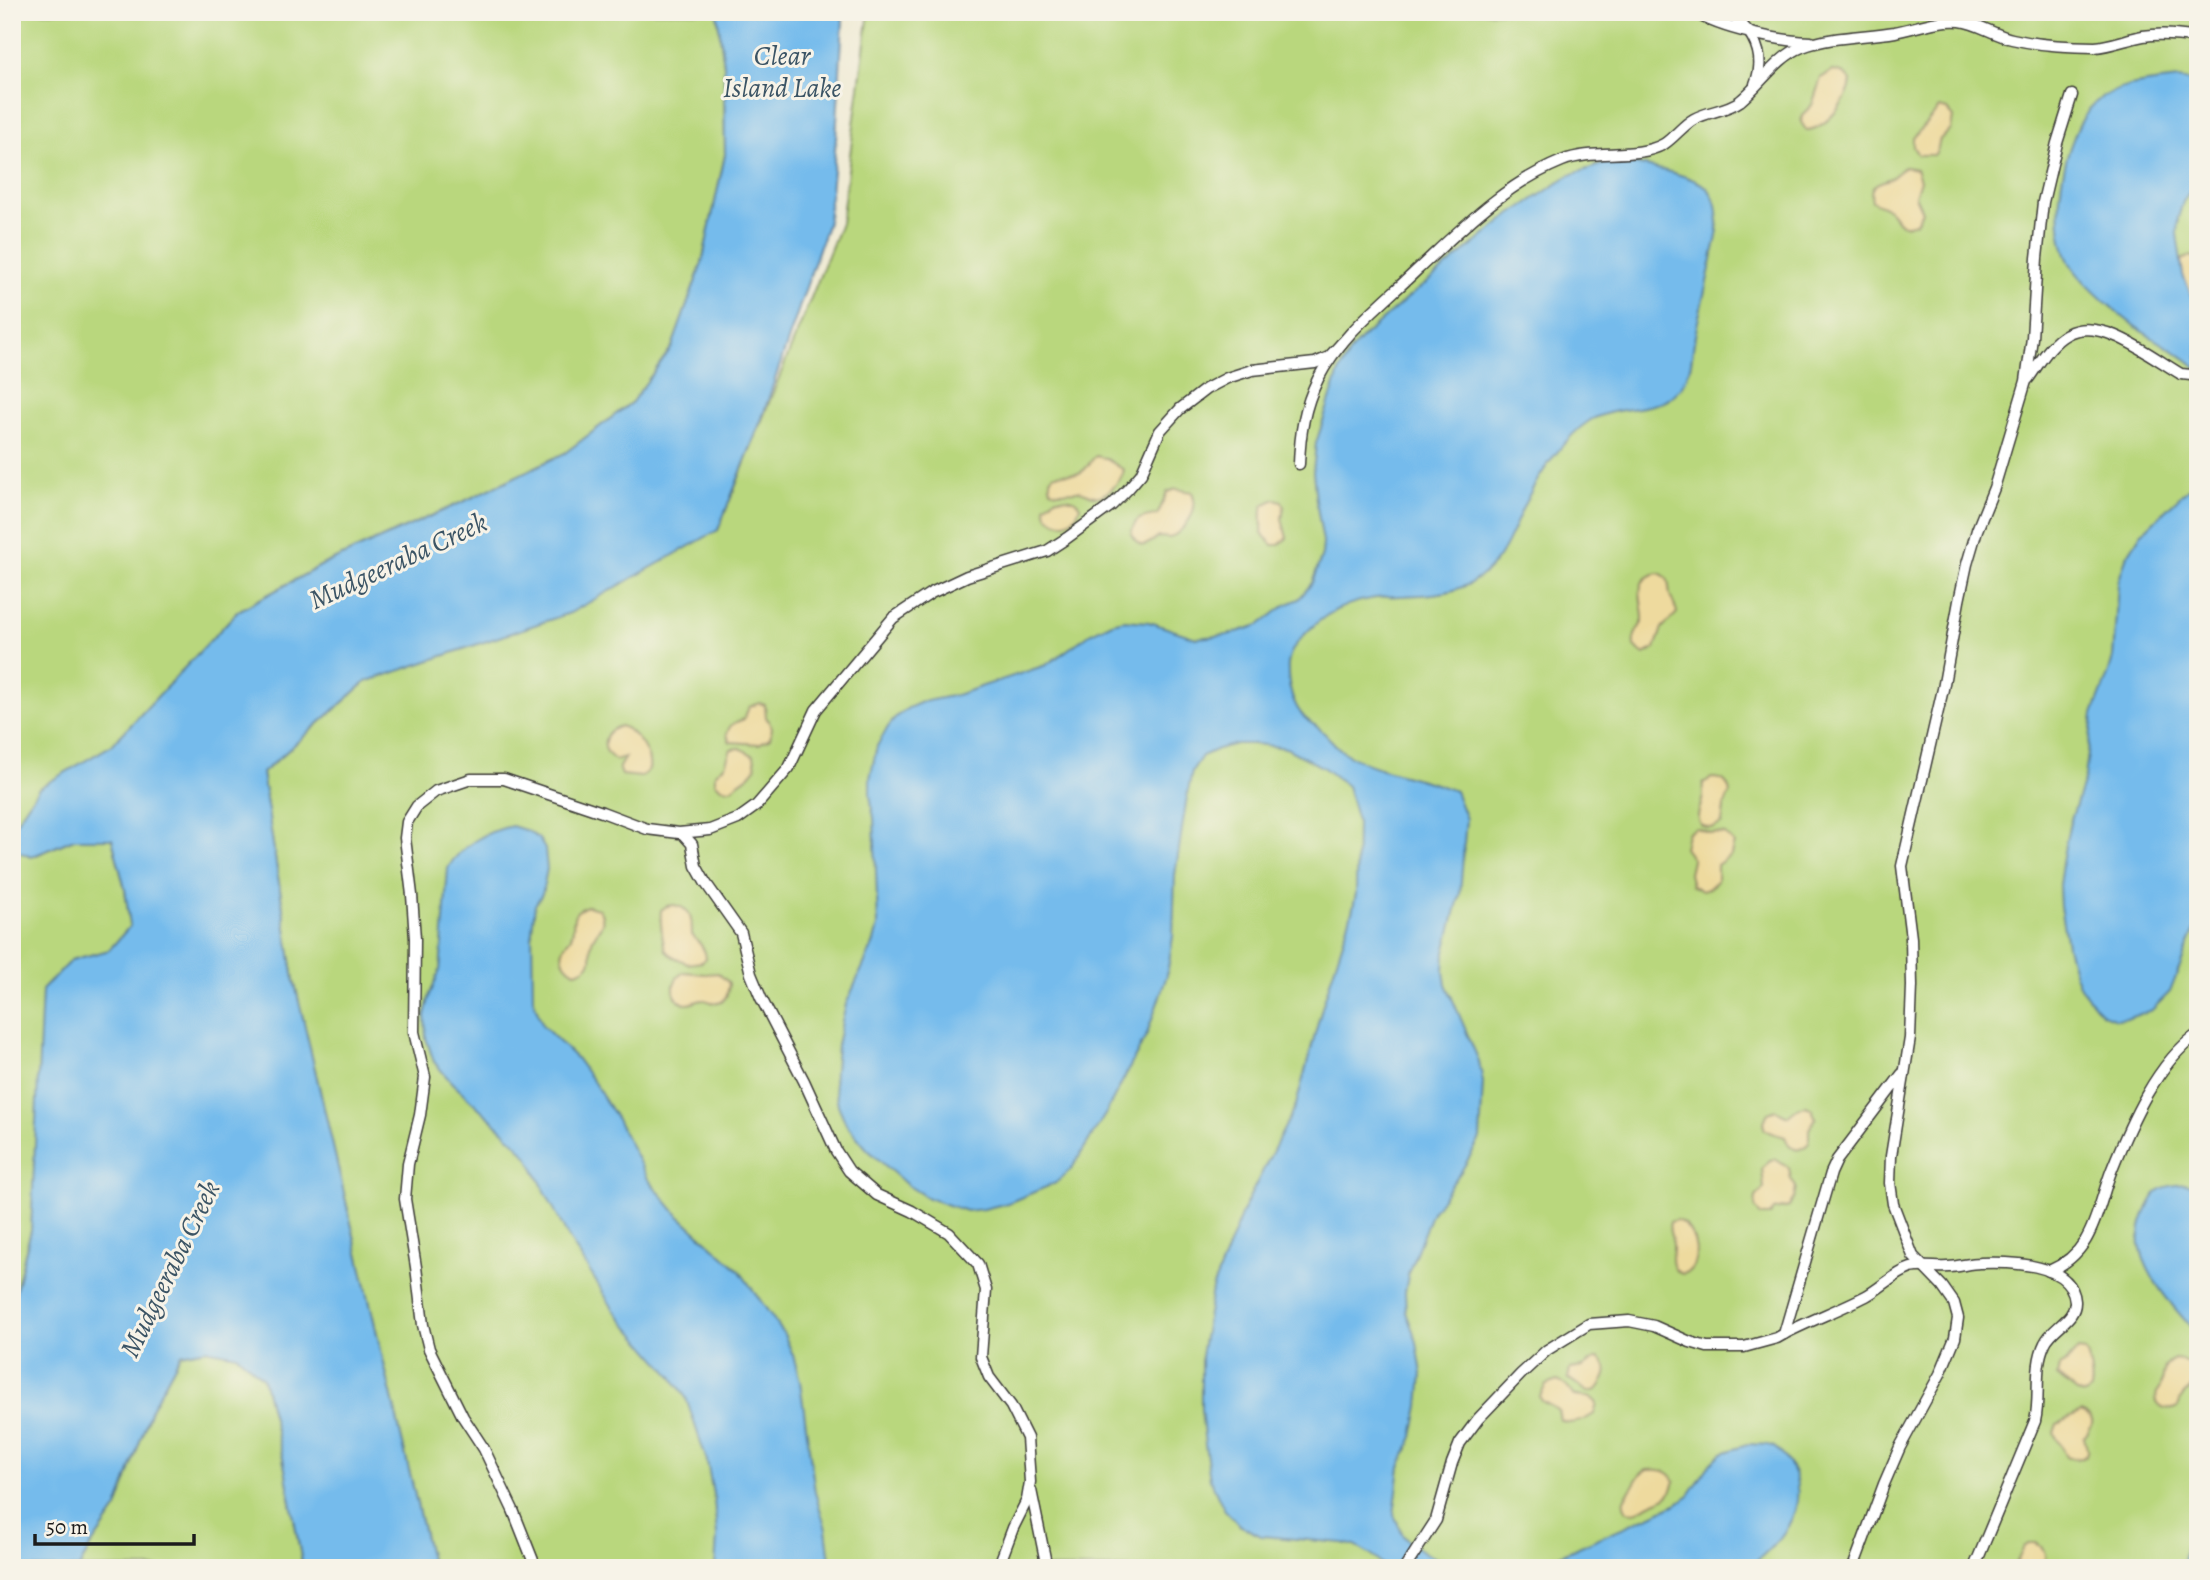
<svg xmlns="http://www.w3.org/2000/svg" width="2210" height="1580" viewBox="0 0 2210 1580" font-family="Alegreya,serif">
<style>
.green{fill:#b9d77d;stroke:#6a7a4c;stroke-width:2}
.sand{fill:#eeda9e;stroke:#857b5d;stroke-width:2}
.water{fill:#74bbec;stroke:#486c84;stroke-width:2}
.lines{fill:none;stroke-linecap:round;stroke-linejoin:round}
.lane-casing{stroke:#3c3b38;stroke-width:13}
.lane{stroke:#fff;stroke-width:10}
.labels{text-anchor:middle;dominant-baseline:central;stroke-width:6;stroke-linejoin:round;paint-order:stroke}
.water-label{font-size:28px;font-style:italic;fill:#3b5465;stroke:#f7f3e8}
</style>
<rect width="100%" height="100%" fill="#f7f3e8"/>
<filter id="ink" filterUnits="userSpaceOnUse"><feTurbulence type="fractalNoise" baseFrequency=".0143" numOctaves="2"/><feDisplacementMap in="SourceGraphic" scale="14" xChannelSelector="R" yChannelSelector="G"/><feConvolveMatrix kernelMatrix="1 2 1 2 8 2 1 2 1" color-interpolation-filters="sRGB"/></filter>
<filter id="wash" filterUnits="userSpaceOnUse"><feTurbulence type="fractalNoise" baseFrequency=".00686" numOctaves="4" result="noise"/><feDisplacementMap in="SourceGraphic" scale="28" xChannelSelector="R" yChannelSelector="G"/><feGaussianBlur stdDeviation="1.57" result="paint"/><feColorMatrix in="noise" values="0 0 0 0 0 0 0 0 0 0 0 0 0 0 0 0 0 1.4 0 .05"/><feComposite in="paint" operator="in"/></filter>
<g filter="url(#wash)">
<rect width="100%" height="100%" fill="#f0ebd5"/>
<!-- green -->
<g class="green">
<polygon points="12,12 717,12 724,65 725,155 702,263 672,347 632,402 565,453 469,499 322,565 238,611 112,745 39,788 12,828"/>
<polygon points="869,12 2198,12 2198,1568 432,1568 294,980 262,773 366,682 718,530 841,223"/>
<polygon points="74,839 112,839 125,889 130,926 109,951 71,960 37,1124 31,1230 12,1306 12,849 32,857"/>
<polygon points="206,1349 237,1355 263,1378 283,1458 303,1568 79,1568 88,1550 117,1508 151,1409 181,1354"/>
</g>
<!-- sand -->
<g class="sand">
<path d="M 1832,71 C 1840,71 1846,74 1851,81 C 1850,99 1825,130 1806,130 L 1801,122 L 1802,115 L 1812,105 L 1821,78 Z"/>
<polygon points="1939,108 1947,110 1953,117 1951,130 1940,139 1937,151 1934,155 1918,155 1913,147 1913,138"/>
<path d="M 1905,167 L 1916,169 L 1920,180 L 1915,196 L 1922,211 L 1916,223 C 1897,230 1899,218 1888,209 C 1884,206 1877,204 1872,201 C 1868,182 1878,184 1891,178 C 1896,175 1899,170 1905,167 Z"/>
<polygon points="2190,256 2198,259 2198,318 2177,262"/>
<path d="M 1096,456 L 1105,458 L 1124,470 C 1122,481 1104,499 1094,496 C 1088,495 1084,491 1078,491 C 1068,490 1060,495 1051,490 C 1044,465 1068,477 1079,473 C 1088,470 1089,461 1096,456 Z"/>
<path d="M 1176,489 L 1192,492 C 1200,510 1186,529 1170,538 L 1159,537 C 1145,545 1142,552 1131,534 C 1136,514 1142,519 1158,514 L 1167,492 Z"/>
<path d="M 1056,498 C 1066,498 1074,497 1080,506 C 1075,524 1061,529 1047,515 L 1045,506 Z"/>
<path d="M 1275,499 L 1282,501 L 1284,506 L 1282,519 L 1287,538 L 1279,545 L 1273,545 L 1262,534 C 1263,524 1260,513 1263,505 Z"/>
<path d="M 1659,573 C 1671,578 1668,584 1670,595 C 1672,601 1676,606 1677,613 L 1662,628 L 1655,649 L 1643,654 L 1634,647 C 1632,636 1638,630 1643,621 C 1644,602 1629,578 1659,573 Z"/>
<path d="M 759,703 L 765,705 L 766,717 L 772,728 L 770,738 L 759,744 L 730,742 L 727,735 C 729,723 735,723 744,719 L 749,707 Z"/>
<path d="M 621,726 C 636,732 652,754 649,770 L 641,777 L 622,775 L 619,767 L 625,757 L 615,760 C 599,749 602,731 621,726 Z"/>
<path d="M 740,748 L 754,756 L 756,767 C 751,777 740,781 731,789 L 721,788 L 715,782 L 715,774 L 725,765 L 731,749 Z"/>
<path d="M 1712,778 C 1723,778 1727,781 1730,792 L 1724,807 L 1722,823 L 1713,828 C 1687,826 1702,809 1703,795 C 1703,791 1702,787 1703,783 Z"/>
<polygon points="1696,828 1711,833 1725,834 1734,843 1731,855 1717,865 1717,881 1708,889 1702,891 1692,885 1689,874 1692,859 1684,848 1687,833"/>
<path d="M 674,905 C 692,908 692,919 692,935 C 699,943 705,947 706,958 L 702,962 L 687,964 C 681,959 673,958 668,953 C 662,948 660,918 661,910 L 667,906 Z"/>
<path d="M 587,906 L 599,909 C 610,927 592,931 591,946 C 590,952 593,958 590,963 C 587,968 580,971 575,972 C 564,966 558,955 566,944 C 568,940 571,939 572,934 C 576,921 568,913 587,906 Z"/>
<path d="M 685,972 L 704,974 L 718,973 L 729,983 C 728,991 727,1004 715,1003 C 711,1003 708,1000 704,1000 C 697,999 691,1007 683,1003 C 669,996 672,976 685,972 Z"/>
<path d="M 1805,1106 L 1811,1108 L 1816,1118 L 1809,1129 L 1809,1143 C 1798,1154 1790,1150 1785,1137 C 1771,1132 1756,1134 1768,1113 L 1776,1110 L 1788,1116 L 1798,1108 Z"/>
<polygon points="1775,1159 1789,1168 1791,1179 1796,1187 1794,1198 1789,1207 1774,1210 1770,1216 1761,1216 1755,1207 1756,1197 1764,1188 1762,1168 1770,1160"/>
<path d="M 1675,1220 C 1693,1223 1703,1255 1690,1270 C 1681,1279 1672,1269 1672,1259 C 1672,1254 1673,1253 1673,1248 C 1674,1238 1667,1232 1670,1222 Z"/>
<path d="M 2077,1350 L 2085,1351 C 2090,1358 2093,1382 2091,1390 L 2085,1394 L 2077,1392 L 2057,1376 L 2059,1367 L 2066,1363 Z"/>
<path d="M 1599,1358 C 1613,1368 1605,1380 1597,1390 L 1588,1392 L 1568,1378 L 1570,1369 L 1583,1367 L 1595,1359 Z"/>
<path d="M 2175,1359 C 2189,1360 2202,1374 2191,1388 C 2189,1391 2185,1393 2183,1396 C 2180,1399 2180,1403 2178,1407 C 2166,1413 2153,1407 2157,1392 C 2158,1389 2161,1386 2162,1382 C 2165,1371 2162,1364 2175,1359 Z"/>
<path d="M 1557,1381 L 1565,1384 L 1573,1395 C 1582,1399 1591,1393 1597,1404 L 1594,1414 C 1583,1421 1572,1426 1560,1420 L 1558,1410 L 1542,1401 L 1540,1396 L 1546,1385 Z"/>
<path d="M 2081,1412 C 2099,1419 2092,1427 2084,1437 C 2085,1446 2092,1451 2082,1458 L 2073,1459 L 2066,1456 L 2054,1433 L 2057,1424 Z"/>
<path d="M 1647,1470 C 1658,1469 1669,1469 1675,1481 C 1671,1497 1666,1497 1652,1503 C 1642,1507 1640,1514 1627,1511 C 1620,1500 1625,1498 1631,1489 C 1637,1481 1636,1476 1647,1470 Z"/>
<path d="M 2028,1543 L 2036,1543 C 2047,1549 2047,1558 2041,1568 L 2014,1568 L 2024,1547 Z"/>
</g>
<!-- water -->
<g class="water">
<polygon points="717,12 842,12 843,21 836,139 828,222 762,418 718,530 570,613 366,682 262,773 294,980 432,1568 303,1568 283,1458 263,1378 237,1355 206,1349 181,1354 151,1409 117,1508 88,1550 79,1568 12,1568 12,1306 31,1230 42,990 71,960 109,950 130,926 125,889 112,839 74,839 31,857 12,849 12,828 39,788 112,745 238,611 322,565 469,499 565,453 632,402 672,347 702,263 725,155 724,65"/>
<path d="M 2178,79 L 2198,82 L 2198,178 L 2183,202 L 2178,218 L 2177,234 L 2183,275 L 2198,311 L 2198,369 C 2185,355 2169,349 2154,339 C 2130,325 2089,290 2073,268 C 2046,231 2062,133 2096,102 C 2117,84 2152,82 2178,79 Z"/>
<path d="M 1612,161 C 1631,162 1695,175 1707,188 C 1717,198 1717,210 1718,223 C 1719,233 1715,244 1713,254 C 1708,280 1701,305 1696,331 C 1692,348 1693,367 1684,383 C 1664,417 1619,402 1589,421 C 1566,436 1540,473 1527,499 C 1510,533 1505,564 1469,584 C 1448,595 1424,595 1401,596 C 1364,597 1332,605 1306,633 C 1298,642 1289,651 1288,664 C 1287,683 1292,705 1305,718 C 1311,723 1317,726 1322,731 C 1330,738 1336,747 1345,753 C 1379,773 1419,776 1455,791 L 1466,819 L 1460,894 L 1445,952 L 1444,972 L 1446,984 L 1479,1061 L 1483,1082 L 1480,1139 L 1462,1170 L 1432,1212 L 1409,1271 L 1405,1292 L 1406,1312 L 1417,1342 L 1422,1374 L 1419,1406 L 1413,1437 L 1400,1467 L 1394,1515 L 1403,1535 L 1408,1541 L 1428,1555 L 1460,1568 L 1387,1568 L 1371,1555 L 1355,1546 L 1342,1543 L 1261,1536 L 1239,1525 L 1224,1509 L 1210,1479 L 1205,1445 L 1201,1410 L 1201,1356 L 1212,1289 L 1243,1210 L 1296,1105 L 1323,1004 L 1352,912 L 1356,894 L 1357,821 L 1347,786 L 1324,768 L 1286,748 L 1256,744 L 1236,744 L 1218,749 L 1202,756 L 1192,771 L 1187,796 L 1175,875 L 1173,937 L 1167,975 L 1147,1034 L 1106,1113 L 1072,1168 L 1056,1183 L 1008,1203 L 984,1209 L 966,1211 L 928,1198 L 907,1185 L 888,1168 L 867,1149 L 846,1124 L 838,1105 L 834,1083 L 837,1045 L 846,1004 L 874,942 L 878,926 L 874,818 L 870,795 L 870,778 L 877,746 L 888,727 L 897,716 L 908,708 L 922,702 L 956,695 L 1046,665 L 1091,633 L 1112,623 L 1124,620 L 1149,622 L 1196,638 L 1227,635 L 1259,625 L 1285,605 L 1299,599 L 1312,583 L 1322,555 L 1323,542 L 1316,501 L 1313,472 L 1316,443 L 1339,372 L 1351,350 L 1365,335 L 1405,300 L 1510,215 L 1570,175 Z"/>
<polygon points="2198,479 2198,921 2170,992 2152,1010 2129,1018 2116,1019 2103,1014 2095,1006 2080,987 2073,969 2067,946 2060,907 2059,885 2063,856 2069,826 2085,777 2093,714 2109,672 2113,658 2118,583 2126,558 2141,534"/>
<path d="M 512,826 L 528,831 L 539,839 L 545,849 L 547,869 L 542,894 L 535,905 L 532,930 L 533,999 L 543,1026 L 576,1058 L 593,1081 L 618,1121 L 648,1179 L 676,1213 L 739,1270 L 784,1334 L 793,1355 L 800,1381 L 815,1492 L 826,1529 L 831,1568 L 715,1568 L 717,1536 L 714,1500 L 707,1461 L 686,1398 L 671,1375 L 614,1310 L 568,1237 L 528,1157 L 504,1131 L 452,1083 L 434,1062 L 426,1038 L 425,1015 L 430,994 L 440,970 L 448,868 C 461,845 487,831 512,826 Z"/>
<path d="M 2185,1184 L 2198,1187 L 2198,1335 C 2177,1311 2149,1282 2141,1250 C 2137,1236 2142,1220 2148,1207 C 2158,1186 2163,1186 2185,1184 Z"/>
<path d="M 1750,1444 C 1756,1444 1766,1444 1772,1446 C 1776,1448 1781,1453 1784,1457 C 1802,1479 1801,1504 1787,1528 C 1777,1544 1762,1556 1749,1568 L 1531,1568 L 1676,1504 L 1689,1495 L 1711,1463 L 1722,1453 Z"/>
<polygon points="2198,1481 2198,1568 2182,1568"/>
</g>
</g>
<g filter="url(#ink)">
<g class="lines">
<defs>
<g id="lane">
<path d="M 1694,12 C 1721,29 1779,41 1811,42"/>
<polyline points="1729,12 1747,30"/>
<path d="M 1749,32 C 1760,48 1763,65 1755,84"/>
<path d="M 2028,379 C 2039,364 2050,343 2067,334 C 2101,315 2153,358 2181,374 L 2191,375 L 2198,370"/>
<path d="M 1299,464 C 1300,434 1304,407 1318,379 C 1341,334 1382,304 1417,270 C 1461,229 1505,184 1562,161 C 1595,148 1635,160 1664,144 C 1675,137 1683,125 1694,119 C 1708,111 1726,111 1740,101 C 1761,84 1777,57 1802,47 C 1831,36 1865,37 1895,32 C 1916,28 1938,19 1960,21 C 1978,23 1994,35 2012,39 C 2038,45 2068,47 2095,47 C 2110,46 2127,39 2143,36 C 2162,33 2179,35 2198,38"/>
<polyline points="682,833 692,844 696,866 705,882 741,933 751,974 761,998 804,1081 836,1151 849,1171 877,1195 912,1211 949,1233 978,1264 986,1290 981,1357 989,1377 1011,1406 1027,1438 1030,1482 1027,1500 1013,1528 998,1568"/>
<path d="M 2049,1271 C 2095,1252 2096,1210 2112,1169 C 2130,1124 2157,1062 2198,1034"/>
<path d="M 1784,1334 C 1811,1320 1839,1310 1866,1296 C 1881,1288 1895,1273 1911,1268 C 1923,1265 1937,1268 1948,1267 C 1959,1267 1969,1263 1980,1263 C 2009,1262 2072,1262 2075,1301 C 2076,1320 2052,1327 2045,1343 C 2033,1367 2041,1396 2035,1421 L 1974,1568"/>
<polyline points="1031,1490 1047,1568"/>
<polyline points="536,1568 513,1510 484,1449 463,1417 429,1349 423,1325 416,1267 405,1199 408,1164 420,1115 425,1077 414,1032 415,939 412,895 405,838 407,822 417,806 436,791 471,779 504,779 602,812 647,829 679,833 710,830 738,819 756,806 789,768 816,710 893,618 931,593 967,576 1047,551 1067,538 1112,505 1128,489 1141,474 1160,431 1180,409 1206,389 1227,378 1252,370 1315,363 1329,357 1342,343"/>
<polyline points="1405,1568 1436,1520 1452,1463 1460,1443 1478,1419 1521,1374 1547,1350 1589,1324 1629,1321 1654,1326 1690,1342 1707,1347 1744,1347 1777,1338 1784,1334 1831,1173 1837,1160 1902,1074"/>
<polyline points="1853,1568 1884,1484 1900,1447 1940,1374 1955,1338 1958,1318 1954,1303 1942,1286 1913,1256 1893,1204 1890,1183 1891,1156 1910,1038 1912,986 1911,938 1902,866 1943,689 1959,601 1967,564 1977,530 1994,488 2026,381 2032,338 2037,258 2043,202 2057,143 2072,95"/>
</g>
</defs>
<!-- lane casing -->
<use href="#lane" class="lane-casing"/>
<!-- lane -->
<use href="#lane" class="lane"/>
</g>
</g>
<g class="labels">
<!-- water labels -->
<g class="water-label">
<text x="782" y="56">Clear<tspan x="782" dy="32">Island Lake</tspan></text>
<text transform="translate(398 561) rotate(-25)">Mudgeeraba Creek</text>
<text transform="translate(170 1269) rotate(-64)">Mudgeeraba Creek</text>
</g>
</g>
<!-- margin -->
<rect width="2210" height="1580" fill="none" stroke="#f7f3e8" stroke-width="42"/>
<!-- scale -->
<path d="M35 1534v10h159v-10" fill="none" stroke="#1c1c1c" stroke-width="3.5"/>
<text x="46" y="1534" font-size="21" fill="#1c1c1c" stroke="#f7f3e8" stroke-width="5" paint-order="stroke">50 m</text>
</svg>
